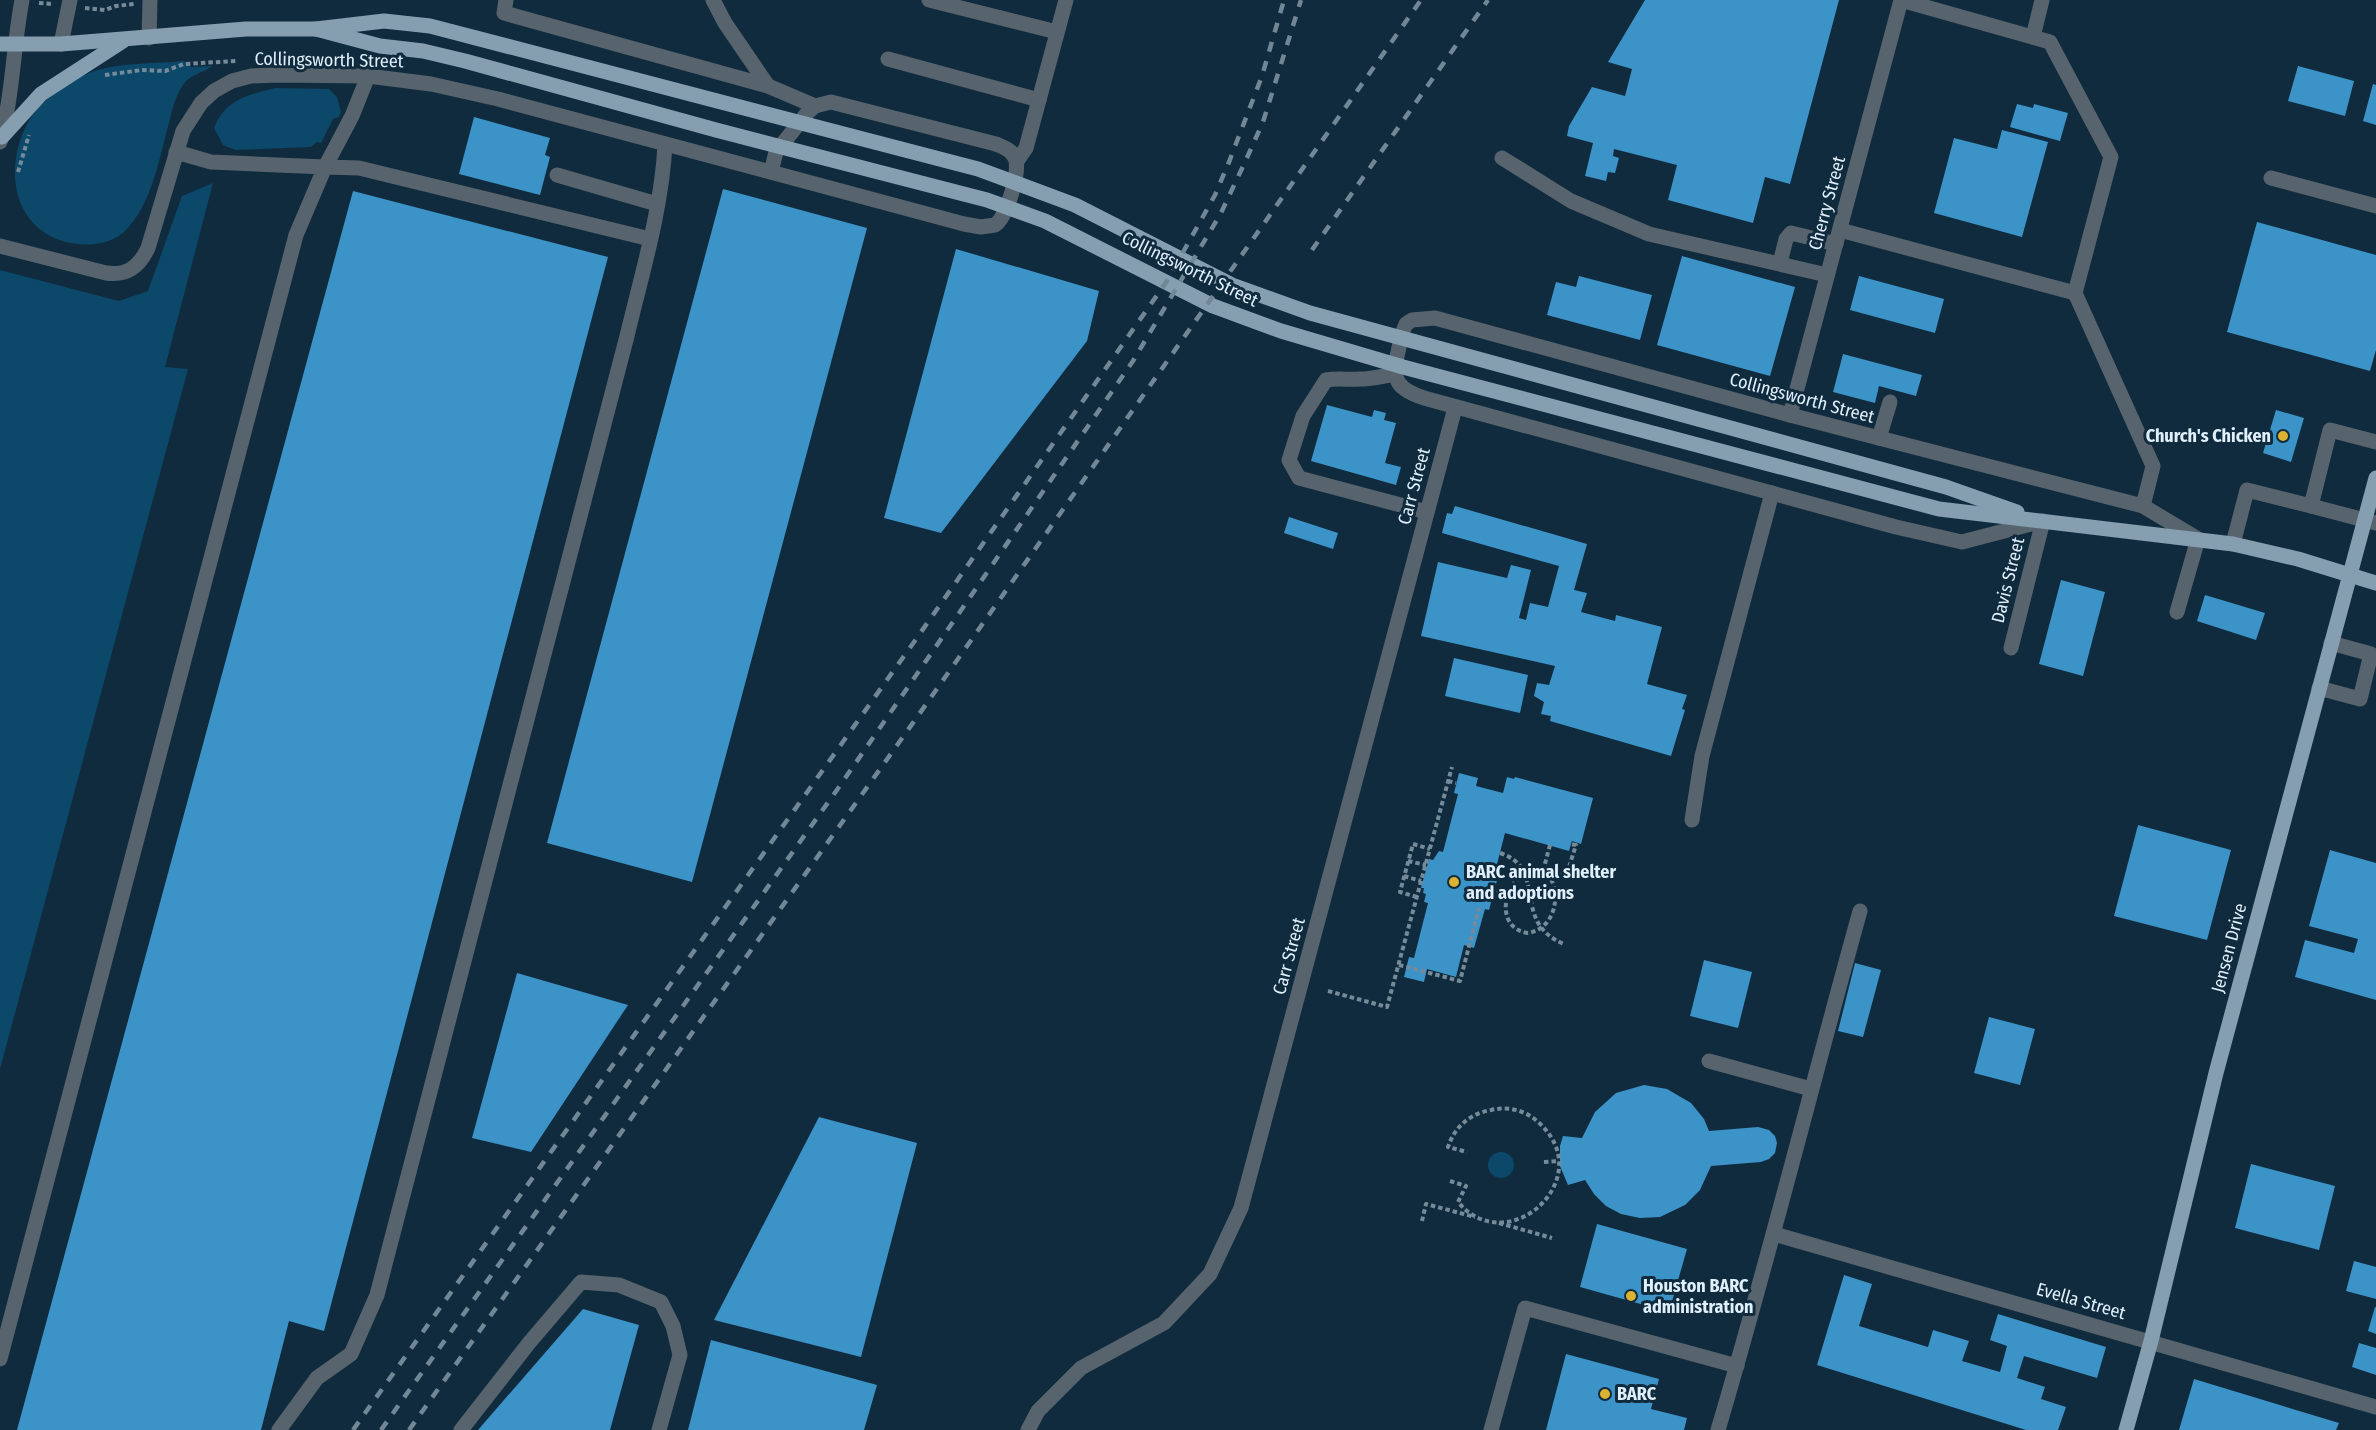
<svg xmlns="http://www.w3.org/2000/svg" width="2376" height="1430" viewBox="0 0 2376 1430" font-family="'Fira Sans Condensed',sans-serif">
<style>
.green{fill:#0b4869}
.building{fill:#3c93c7}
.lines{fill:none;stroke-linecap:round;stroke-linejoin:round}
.path{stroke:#758b9a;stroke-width:4;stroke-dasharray:4.5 3;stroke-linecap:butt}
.minor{stroke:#57646d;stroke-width:15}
.major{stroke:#859fb1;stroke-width:15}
.rail{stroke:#718796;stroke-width:4.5;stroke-dasharray:10 10;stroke-linecap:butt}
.poi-dot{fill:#dcb233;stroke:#102b3d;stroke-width:2}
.labels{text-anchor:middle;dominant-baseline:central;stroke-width:6;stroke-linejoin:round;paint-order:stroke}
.street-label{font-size:18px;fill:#dfeffb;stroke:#102b3d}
.poi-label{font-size:18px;font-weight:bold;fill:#dfeffb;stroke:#102b3d;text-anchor:start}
</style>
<rect width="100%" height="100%" fill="#102b3d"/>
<!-- green -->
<g class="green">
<path d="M 184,61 L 191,67 L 212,66 C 203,74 193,72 183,85 C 175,96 172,111 169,123 C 159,159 152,205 124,232 C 112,243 92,246 77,244 C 10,236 0,161 34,113 C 48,95 76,76 98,70 C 124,62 157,64 184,61 Z"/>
<path d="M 275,88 L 329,89 L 337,97 L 341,112 L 339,117 L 333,119 L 321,143 L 317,142 L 311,147 L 235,150 L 223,145 L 214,128 C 225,100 247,95 275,88 Z"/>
<polygon points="213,183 165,367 188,369 0,1069 0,270 119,301 148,291 182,196"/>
<circle cx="1501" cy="1165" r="13"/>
</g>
<!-- building -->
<g class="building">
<polygon points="1645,0 1839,0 1790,184 1765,177 1753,223 1668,200 1677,165 1614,149 1613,156 1619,158 1615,173 1608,172 1606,181 1585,176 1593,143 1567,136 1569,126 1592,87 1625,96 1632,69 1608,62"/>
<polygon points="2298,66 2354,81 2345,116 2288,101"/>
<polygon points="2373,84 2376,85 2376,125 2363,121"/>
<polygon points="2017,104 2033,108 2034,104 2068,113 2060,141 2010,127"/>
<polygon points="474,117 550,138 545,155 550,157 540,195 459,174"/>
<polygon points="2002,130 2048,142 2022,237 1934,213 1954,138 1997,149"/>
<polygon points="723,189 867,228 692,882 547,843"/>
<polygon points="353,191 608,257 324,1331 289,1321 261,1430 17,1430"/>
<polygon points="2257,222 2376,255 2376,350 2370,371 2227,332"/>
<polygon points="956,249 1099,291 1087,341 941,533 884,518"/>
<polygon points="1682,256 1795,287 1770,376 1657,345"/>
<polygon points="1579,276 1652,295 1640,340 1547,315 1556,282 1576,287"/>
<polygon points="1859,276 1944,299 1935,333 1850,310"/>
<polygon points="1843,354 1922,375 1916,396 1879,386 1875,403 1833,392"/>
<polygon points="1327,405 1372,417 1374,410 1386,413 1384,420 1396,423 1385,463 1401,467 1396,485 1311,461"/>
<polygon points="2276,410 2304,418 2291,462 2263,453"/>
<polygon points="1455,506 1587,544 1574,590 1587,593 1581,612 1615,621 1616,615 1662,627 1647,684 1687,695 1682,709 1685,710 1671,756 1550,721 1551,716 1541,714 1544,702 1534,696 1537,683 1549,685 1555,666 1421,636 1438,562 1507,578 1511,565 1531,570 1519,618 1526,620 1530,603 1548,607 1559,566 1442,533 1447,513 1452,514"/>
<polygon points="1289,517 1338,533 1333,549 1284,533"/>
<polygon points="2061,580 2105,592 2083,676 2039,664"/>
<polygon points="2205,595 2265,613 2256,640 2197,621"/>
<polygon points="1454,658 1528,675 1520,713 1445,696"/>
<polygon points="1459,773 1478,778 1476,786 1503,793 1507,777 1514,779 1515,777 1593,798 1581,844 1572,841 1569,851 1505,833 1495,872 1499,873 1489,910 1485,909 1474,948 1464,945 1456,977 1427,969 1424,982 1404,977 1409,957 1414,958 1428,903 1424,902 1426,894 1423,893 1424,888 1421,888 1429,859 1433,860 1439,851 1443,852 1458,794 1454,793"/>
<polygon points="2138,825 2231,850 2207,940 2114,916"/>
<polygon points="2330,850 2376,863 2376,1000 2295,977 2305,940 2354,953 2358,939 2309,926"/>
<polygon points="1704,960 1752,972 1738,1028 1690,1016"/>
<polygon points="1855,963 1881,970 1863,1037 1838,1031"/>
<polygon points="517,973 628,1005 531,1152 472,1138"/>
<polygon points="1989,1017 2035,1029 2020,1085 1974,1073"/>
<polygon points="1644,1085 1667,1089 1691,1103 1704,1119 1709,1131 1758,1127 1769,1130 1775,1136 1777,1143 1775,1153 1769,1159 1761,1162 1711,1166 1700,1190 1685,1205 1660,1217 1640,1218 1621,1214 1606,1206 1594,1194 1585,1180 1568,1185 1560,1166 1560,1146 1563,1136 1582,1138 1595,1112 1616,1093"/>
<polygon points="819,1117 917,1143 861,1357 714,1320"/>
<polygon points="2251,1164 2335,1186 2319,1250 2235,1228"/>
<polygon points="1597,1224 1687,1249 1669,1312 1580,1287"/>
<polygon points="2354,1261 2376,1267 2376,1299 2346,1291"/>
<polygon points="1844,1275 1872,1284 1859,1326 1928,1347 1933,1330 1969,1341 1962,1361 2000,1372 2007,1346 1990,1340 1998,1314 2106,1347 2097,1378 2024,1356 2017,1378 2045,1387 2041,1399 2066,1407 2058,1430 2026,1430 1817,1365"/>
<polygon points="2375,1307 2376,1307 2376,1334 2368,1331"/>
<polygon points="583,1309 639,1325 610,1430 478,1430"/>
<polygon points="711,1340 877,1385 864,1430 688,1430"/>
<polygon points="2359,1343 2376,1348 2376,1375 2352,1367"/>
<polygon points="1566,1354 1659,1379 1651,1409 1687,1418 1684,1430 1546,1430"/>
<polygon points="2194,1379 2339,1423 2336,1430 2179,1430"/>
</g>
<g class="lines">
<!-- path -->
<g class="path">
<polyline points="39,3 52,4"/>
<polyline points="85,8 105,10 116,6 134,4"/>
<polyline points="105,75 142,70 165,71 184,64 236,61"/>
<polyline points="18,172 29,135"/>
<polyline points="1448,781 1456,783"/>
<path d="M 1500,853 C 1549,869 1510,922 1564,944"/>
<polyline points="1408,861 1426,865"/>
<path d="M 1532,871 L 1547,873 C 1563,893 1555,929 1528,933 C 1493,928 1503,878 1532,871 Z"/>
<polyline points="1543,871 1550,845"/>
<polyline points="1404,876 1421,881"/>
<polyline points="1551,879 1568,870 1576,845 1571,844"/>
<polyline points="1494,892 1507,895"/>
<polyline points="1417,897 1400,892 1413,844 1430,849"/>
<polyline points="1399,965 1460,981 1479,908"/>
<polyline points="1328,991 1387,1007 1452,767"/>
<polyline points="1544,1162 1559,1161"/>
<path d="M 1450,1181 L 1466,1186 L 1458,1202 C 1508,1262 1601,1177 1538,1122 C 1525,1110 1508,1106 1491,1110 C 1470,1114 1455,1126 1448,1147 L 1467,1152"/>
<polyline points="1422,1221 1426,1204 1475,1217"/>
<polyline points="1499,1223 1552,1238"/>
</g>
<!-- minor -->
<g class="minor">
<polyline points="506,0 504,13 768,86 815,106"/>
<polyline points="713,0 725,23 768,86"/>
<polyline points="929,0 1057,32"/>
<polyline points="1901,0 2050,42 2111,157 2075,293 2153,466 2143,506"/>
<polyline points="2033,37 2042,0"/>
<polyline points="149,38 150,0"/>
<polyline points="61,44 70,0"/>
<polyline points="888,59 1039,100"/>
<polyline points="368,76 352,116 325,167 359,168 650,239"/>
<path d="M 0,142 C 13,96 13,47 22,0"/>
<polyline points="1502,158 1571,201 1649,234 1827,275"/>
<polyline points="1017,161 1026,148 1066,0"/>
<polyline points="557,175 657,204"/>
<polyline points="2271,178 2376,206"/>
<polyline points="1840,230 2075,293"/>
<path d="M 0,246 L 106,273 C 127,276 139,267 148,248 L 183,131 L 201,103 L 214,91 L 232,81 L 251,76 L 276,75 L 368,76 L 431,84 L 498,99 L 964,224 L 981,227 L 995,225 C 1007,217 1021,170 1015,158 C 1012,150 1003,147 996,144 L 831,102 L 815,106 L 808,112 L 776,152 L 771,172"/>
<polyline points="1780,263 1786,239 1791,233 1836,244"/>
<path d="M 1395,374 C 1383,376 1372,379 1360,379 C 1347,380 1339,378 1326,380 L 1303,416 L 1289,460 L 1299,478 L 1427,512"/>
<polyline points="1790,415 1901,0"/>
<polyline points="1879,438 1890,402"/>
<polyline points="2311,506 2376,523"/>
<polyline points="2233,544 2247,490 2311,506 2330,430 2376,442"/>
<path d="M 2011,648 L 2043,521 L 1962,542 L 1896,527 L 1424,398 C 1397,389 1391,380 1398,352 C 1400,342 1402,332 1406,324 L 1412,320 L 1435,318 L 1790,415 L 2143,506 L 2198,539 L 2177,612"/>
<polyline points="2319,688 2360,699 2371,654 2331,643"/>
<polyline points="1692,820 1702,756 1772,493"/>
<polyline points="1709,1061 1811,1089"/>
<polyline points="1774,1234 2376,1407"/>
<polyline points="0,1359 296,235 325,167 211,162 176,152"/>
<path d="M 279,1430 L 317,1378 L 351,1354 L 377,1295 L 627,336 C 642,273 662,208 665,144"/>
<polyline points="461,1430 529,1343 581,1282 619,1285 661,1302 673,1326 680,1355 659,1430"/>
<polyline points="1028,1430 1038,1411 1081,1368 1164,1323 1210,1274 1241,1208 1455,408"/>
<polyline points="1491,1430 1525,1308 1737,1366"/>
<path d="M 1718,1430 C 1769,1258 1812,1084 1860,911"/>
</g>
<!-- major -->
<g class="major">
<polyline points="316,29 380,46 423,51 465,61 716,130 987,200 1045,221 1213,306 1281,331 1403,367 1939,509 2233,544 2298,559 2376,583"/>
<polyline points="0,44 61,44 246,29 316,29 384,21 430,26 978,169 1075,205 1232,285 1310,313 1946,487 2017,512"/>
<polyline points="2,137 41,94 123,41"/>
<polyline points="2126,1430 2151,1341 2216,1073 2376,478"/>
</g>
<!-- rail -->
<g class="rail">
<polyline points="1312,250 1488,0"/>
<polyline points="353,1430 914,642 1167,281 1215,195 1229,162 1262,76 1284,0"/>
<polyline points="381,1430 839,787 1133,361 1221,213 1245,162 1263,122 1301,0"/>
<polyline points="409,1430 915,720 1421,0"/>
</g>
</g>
<!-- markers -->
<g class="poi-dot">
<circle cx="2283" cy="436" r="6"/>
<circle cx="1454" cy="882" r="6"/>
<circle cx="1631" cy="1296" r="6"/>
<circle cx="1605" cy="1394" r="6"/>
</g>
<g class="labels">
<!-- street labels -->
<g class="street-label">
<text transform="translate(329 60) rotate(1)">Collingsworth Street</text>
<text transform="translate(1827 203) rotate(-75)">Cherry Street</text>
<text transform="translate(1190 269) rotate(26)">Collingsworth Street</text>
<text transform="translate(1802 398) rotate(15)">Collingsworth Street</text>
<text transform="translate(1414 486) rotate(-75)">Carr Street</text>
<text transform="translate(2008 580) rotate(-76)">Davis Street</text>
<text transform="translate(2229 948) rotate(-75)">Jensen Drive</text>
<text transform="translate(1289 956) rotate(-75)">Carr Street</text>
<text transform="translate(2081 1301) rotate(16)">Evella Street</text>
</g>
<!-- poi labels -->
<g class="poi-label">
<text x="2271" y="436" text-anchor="end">Church's Chicken</text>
<text x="1466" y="872">BARC animal shelter<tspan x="1466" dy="21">and adoptions</tspan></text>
<text x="1643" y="1286">Houston BARC<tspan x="1643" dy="21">administration</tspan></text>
<text x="1617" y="1394">BARC</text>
</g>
</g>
</svg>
